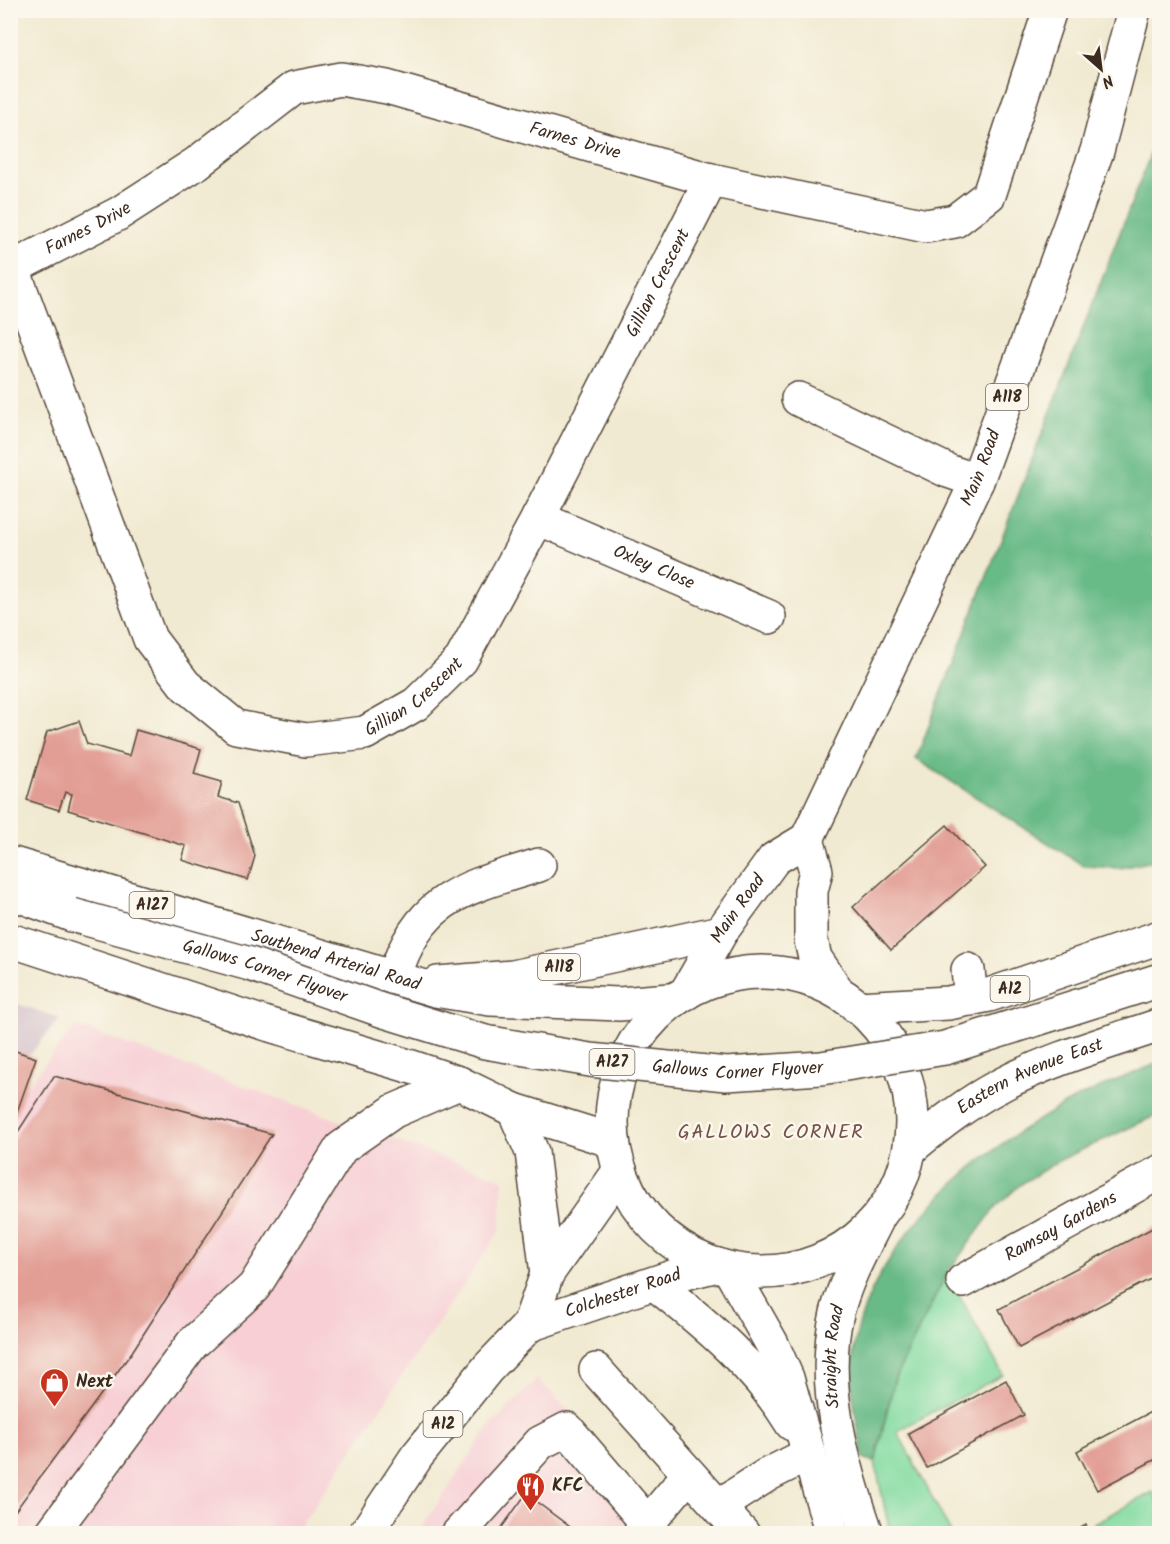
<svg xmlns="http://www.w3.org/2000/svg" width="1170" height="1544" viewBox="0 0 1170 1544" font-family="Kalam,sans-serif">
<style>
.built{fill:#f7cfd5}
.industrial{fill:#d2bdc8}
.green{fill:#80da9f;stroke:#5e825e;stroke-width:1.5}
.forest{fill:#68ba86;stroke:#527252;stroke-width:1.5}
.building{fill:#e29d94}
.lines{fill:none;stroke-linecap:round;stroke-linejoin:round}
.minor-casing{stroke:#564739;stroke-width:36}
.major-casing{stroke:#564739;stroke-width:36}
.highway-casing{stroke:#564739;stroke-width:36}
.minor{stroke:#fff;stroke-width:33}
.major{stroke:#fff;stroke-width:33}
.highway{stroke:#fff;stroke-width:33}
.highway-bridge-casing{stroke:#564739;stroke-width:36;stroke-linecap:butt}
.highway-bridge{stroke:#fff;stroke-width:33}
.labels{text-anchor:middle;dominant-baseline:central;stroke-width:5;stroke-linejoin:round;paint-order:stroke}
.shield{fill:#fbf7ec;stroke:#75685c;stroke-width:1.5}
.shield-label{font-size:16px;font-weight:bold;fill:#3b2a1e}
.street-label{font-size:18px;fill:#3b2a1e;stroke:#fbf7ec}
.poi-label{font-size:18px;font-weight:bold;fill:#3b2a1e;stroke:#fbf7ec;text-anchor:start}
.neighbourhood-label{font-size:20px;letter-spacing:1.5px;fill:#755247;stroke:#fbf7ec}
</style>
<rect width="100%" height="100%" fill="#fbf7ec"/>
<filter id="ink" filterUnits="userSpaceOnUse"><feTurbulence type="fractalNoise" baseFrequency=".0167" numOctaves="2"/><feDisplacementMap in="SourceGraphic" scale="12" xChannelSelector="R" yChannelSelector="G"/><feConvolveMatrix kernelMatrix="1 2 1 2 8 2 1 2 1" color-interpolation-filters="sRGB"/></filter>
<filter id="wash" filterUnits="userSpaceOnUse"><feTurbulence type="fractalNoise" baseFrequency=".008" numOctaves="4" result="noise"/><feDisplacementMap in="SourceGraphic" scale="24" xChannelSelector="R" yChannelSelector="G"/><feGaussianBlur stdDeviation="1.35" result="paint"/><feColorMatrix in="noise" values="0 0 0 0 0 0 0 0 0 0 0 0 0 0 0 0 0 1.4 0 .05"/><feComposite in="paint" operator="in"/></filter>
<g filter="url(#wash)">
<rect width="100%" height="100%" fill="#f1ead2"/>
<!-- built -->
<g class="built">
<polygon points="76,1026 503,1179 500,1231 296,1533 11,1534 11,1105"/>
<polygon points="537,1379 579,1421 670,1527 666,1534 417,1534 490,1426"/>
</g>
<!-- industrial -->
<polygon class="industrial" points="11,1002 60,1018 11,1078"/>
<!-- green -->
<g class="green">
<polygon points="947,1273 1003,1375 897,1431 951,1533 890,1533 875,1462 895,1378"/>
<polygon points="1153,1492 1159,1505 1159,1533 1100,1533 1094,1523"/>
</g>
<!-- forest -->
<g class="forest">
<polygon points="1159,132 1160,511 1151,537 1160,541 1159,860 1120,868 1084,866 916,759"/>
<path d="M 1159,1063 L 1159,1114 L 1058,1161 L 1021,1184 L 995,1208 L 947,1273 L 895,1378 L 875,1462 L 863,1458 C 858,1427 850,1394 852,1363 C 861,1256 961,1165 1048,1114 C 1083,1093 1121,1078 1159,1063 Z"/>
</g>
<g id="blocks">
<!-- building -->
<g class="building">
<polygon points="79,721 87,744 129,756 136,730 201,749 194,774 222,782 218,797 238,803 255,856 248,880 182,860 186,846 68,810 72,794 65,792 59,810 27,800 47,732"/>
<polygon points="947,825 985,867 891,950 853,907"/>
<polygon points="10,1049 36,1058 16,1115 10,1114"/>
<polygon points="54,1076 272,1134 132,1352 10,1518 10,1144"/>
<polygon points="1160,1224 1160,1274 1019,1348 999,1309"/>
<polygon points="1006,1380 1024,1415 927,1468 908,1433"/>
<polygon points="1160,1407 1160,1457 1097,1490 1077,1451"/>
<polygon points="526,1494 570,1527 565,1534 497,1534"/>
<polygon points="1086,1525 1091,1534 1070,1534"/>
</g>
</g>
</g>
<g filter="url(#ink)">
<use href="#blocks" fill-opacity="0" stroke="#564739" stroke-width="1.5"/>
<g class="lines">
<defs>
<g id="minor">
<path id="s1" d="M 10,269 L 118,214 L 197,163 L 294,88 L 341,79 L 387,87 L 711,180 L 926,226 L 955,221 L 989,195 L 1050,10"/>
<path id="s2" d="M 13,269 L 150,639 L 185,685 L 236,727 L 306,740 L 365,733 L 416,704 L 461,660 L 538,518 L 711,180"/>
<polyline points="798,399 948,471 977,481"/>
<path id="s3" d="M 538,518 L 769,617"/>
<polyline points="968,970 971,999"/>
<path d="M 394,978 C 419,896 465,888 539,865"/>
<polyline points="730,1270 772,1344 787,1378 832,1534"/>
<path id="s4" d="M 963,1281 L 1160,1172"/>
<path d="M 655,1284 C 707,1325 757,1367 792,1424"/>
<polyline points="596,1370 743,1534"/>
<polyline points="720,1505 767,1475 809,1454"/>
<polyline points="51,1534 192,1344 254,1287 341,1148 394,1111 459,1083"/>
<polyline points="458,1534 540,1443 567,1429 647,1523"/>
<polyline points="639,1534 689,1474"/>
<path id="s5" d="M 867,1534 C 843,1466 820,1385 837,1313 C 845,1281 862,1250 877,1220"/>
</g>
<g id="major">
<polyline points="807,839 816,871 811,891 811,940 815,958 838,992"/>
<polyline points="438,983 513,977 721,932"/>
<path id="s6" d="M 686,993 L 721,932 L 774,859 L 807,839 L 977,481 L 1097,151 L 1134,10"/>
</g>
<g id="highway">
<path id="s7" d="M 10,863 L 435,990 L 490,999 L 520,1000 L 619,1004 L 670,1000"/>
<polyline points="10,892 72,915"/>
<polyline points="10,940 270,1025 412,1067 459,1083 514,1110 613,1141"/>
<circle cx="762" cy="1122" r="150"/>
<polyline points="858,1008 948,1003 989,995 1160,937"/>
<polyline points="514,1110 532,1152 547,1274"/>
<path id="s8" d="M 911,1148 C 939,1125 968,1102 1001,1085 C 1050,1059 1107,1043 1160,1025"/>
<path id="s9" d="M 529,1325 L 681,1274 L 718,1265"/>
<polyline points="365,1534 417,1456 488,1368 529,1325 547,1274 620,1170"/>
</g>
</defs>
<!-- minor casing -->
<use href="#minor" class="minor-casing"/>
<!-- major casing -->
<use href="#major" class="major-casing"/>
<!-- highway casing -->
<use href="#highway" class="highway-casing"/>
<!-- minor -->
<use href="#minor" class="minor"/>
<!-- major -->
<use href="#major" class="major"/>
<!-- highway -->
<use href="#highway" class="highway"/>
<defs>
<g id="highway-bridge">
<path id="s10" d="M 72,915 L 250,964 L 381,1010 L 485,1042 L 590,1060 L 726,1074 L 821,1068 L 945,1048 L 1160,980"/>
</g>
</defs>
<!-- highway-bridge casing -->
<use href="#highway-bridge" class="highway-bridge-casing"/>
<!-- highway-bridge -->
<use href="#highway-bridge" class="highway-bridge"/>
</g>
</g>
<!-- icons -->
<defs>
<symbol id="shop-pin" viewBox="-11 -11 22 30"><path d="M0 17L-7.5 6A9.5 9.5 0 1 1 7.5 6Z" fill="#c8321e" stroke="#fbf7ec"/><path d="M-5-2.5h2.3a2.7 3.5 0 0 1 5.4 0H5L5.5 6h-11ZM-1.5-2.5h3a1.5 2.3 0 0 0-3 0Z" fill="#fff"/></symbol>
<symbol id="restaurant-pin" viewBox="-11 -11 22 30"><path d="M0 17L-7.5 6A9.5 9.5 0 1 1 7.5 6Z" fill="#c8321e" stroke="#fbf7ec"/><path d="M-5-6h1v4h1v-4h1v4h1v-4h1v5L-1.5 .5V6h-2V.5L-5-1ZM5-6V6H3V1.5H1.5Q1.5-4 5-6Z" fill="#fff"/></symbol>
</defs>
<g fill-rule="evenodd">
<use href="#shop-pin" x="38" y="1366" width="33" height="45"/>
<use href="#restaurant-pin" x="514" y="1470" width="33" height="45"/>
</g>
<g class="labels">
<!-- shield labels -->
<g class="shield">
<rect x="986" y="384" width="42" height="26" rx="4.5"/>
<rect x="129.5" y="892" width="45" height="26" rx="4.5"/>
<rect x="538" y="954" width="42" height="26" rx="4.5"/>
<rect x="990.5" y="976" width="39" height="26" rx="4.5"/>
<rect x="589.5" y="1049" width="45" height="26" rx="4.5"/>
<rect x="423.5" y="1411" width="39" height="26" rx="4.5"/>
</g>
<g class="shield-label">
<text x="1007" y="397">A118</text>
<text x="152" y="905">A127</text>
<text x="559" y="967">A118</text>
<text x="1010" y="989">A12</text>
<text x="612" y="1062">A127</text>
<text x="443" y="1424">A12</text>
</g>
<!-- street labels -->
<g class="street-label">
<text stroke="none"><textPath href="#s1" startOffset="628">Farnes Drive</textPath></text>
<text stroke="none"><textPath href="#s1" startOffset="88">Farnes Drive</textPath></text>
<text stroke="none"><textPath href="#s2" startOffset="1196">Gillian Crescent</textPath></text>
<text stroke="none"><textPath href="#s6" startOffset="609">Main Road</textPath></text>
<text stroke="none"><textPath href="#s3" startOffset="126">Oxley Close</textPath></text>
<text stroke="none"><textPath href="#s2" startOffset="710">Gillian Crescent</textPath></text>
<text stroke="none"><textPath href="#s6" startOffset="99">Main Road</textPath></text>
<text stroke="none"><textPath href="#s7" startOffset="340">Southend Arterial Road</textPath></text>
<text stroke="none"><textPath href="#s10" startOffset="201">Gallows Corner Flyover</textPath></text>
<text stroke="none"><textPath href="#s10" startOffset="687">Gallows Corner Flyover</textPath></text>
<text stroke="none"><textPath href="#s8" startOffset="140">Eastern Avenue East</textPath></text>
<text stroke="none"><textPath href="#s4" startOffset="112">Ramsay Gardens</textPath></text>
<text stroke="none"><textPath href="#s9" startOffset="99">Colchester Road</textPath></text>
<text stroke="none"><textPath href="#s5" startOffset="182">Straight Road</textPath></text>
</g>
<!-- poi labels -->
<g class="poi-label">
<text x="76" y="1382">Next</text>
<text x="552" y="1486">KFC</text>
</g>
<!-- neighbourhood labels -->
<g class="neighbourhood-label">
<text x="771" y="1133">GALLOWS CORNER</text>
</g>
</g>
<!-- margin -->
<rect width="1170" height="1544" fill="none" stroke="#fbf7ec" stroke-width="36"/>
<!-- north arrow -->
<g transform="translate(1101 69) rotate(152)" stroke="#fbf7ec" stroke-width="4.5" paint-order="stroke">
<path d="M0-4.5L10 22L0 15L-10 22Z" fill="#3b2a1e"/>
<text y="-9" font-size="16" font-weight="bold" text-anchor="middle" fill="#3b2a1e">N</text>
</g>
</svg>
